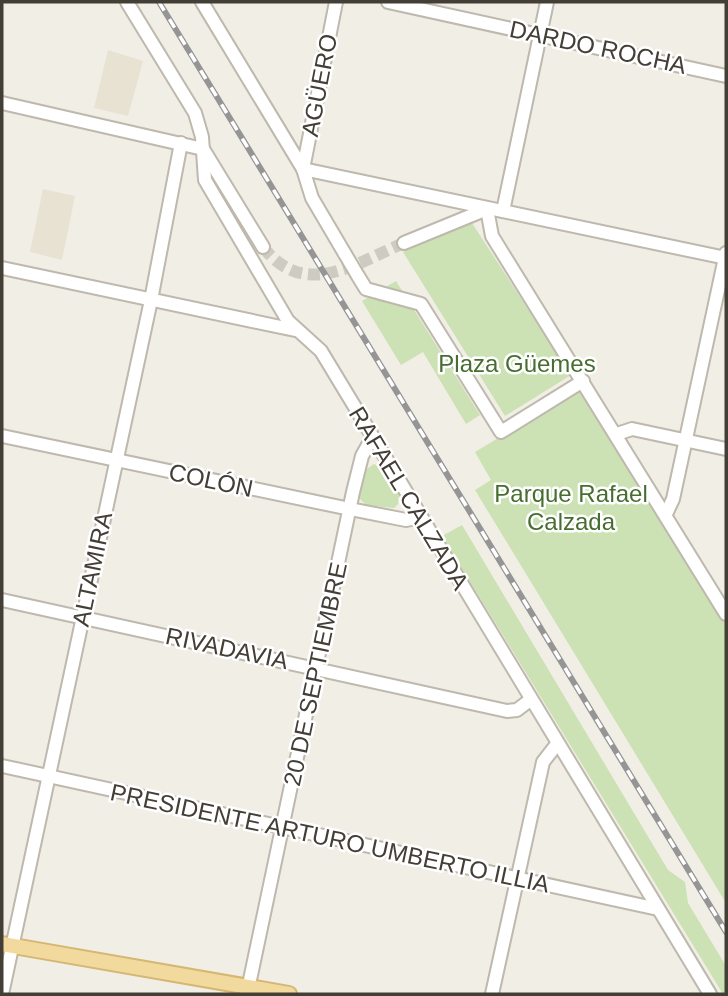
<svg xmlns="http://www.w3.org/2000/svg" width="728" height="996" viewBox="0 0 728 996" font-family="Helvetica,sans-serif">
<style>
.education{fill:#e8e2d2}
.green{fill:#cce1b4}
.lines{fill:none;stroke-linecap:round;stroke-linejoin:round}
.minor-tunnel{stroke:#cecbc3;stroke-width:12;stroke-dasharray:12 6;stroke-linecap:butt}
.minor-casing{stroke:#beb8ad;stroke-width:16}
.major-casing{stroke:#d5b771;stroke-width:18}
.minor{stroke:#fff;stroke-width:12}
.major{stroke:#f2da9f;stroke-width:14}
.rail-casing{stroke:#959595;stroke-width:6}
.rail{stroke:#fff;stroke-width:3.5;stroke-dasharray:10;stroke-linecap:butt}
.minor-bridge-casing{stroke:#beb8ad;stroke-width:16;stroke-linecap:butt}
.minor-bridge{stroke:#fff;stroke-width:12}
.labels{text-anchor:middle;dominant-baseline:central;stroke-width:5;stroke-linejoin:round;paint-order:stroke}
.street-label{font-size:24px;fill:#433e36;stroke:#fff}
.park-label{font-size:24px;fill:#486d31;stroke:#fff}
</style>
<rect width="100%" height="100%" fill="#f1eee6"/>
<!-- education -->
<g class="education">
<polygon points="108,50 143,61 128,116 94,108"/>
<polygon points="43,189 75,196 62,260 30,252"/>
</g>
<!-- green -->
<g class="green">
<polygon points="470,220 571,375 505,416 403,252"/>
<polygon points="396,281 480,415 466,424 423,352 401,365 362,301"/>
<polygon points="580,389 585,392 726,624 726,903 475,490 491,480 475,452"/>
<polygon points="374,464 383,469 399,494 398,504 394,508 366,505 359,498 364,471"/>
<polygon points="462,525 668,870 685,882 688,903 726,966 726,994 723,994 442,536"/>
</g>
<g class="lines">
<!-- minor-tunnel -->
<path class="minor-tunnel" d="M 263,247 C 305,300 354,264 404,243"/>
<defs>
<g id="minor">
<polyline points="127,2 195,113 202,137 205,180 288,321 321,351 710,994"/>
<polyline points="202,2 303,169 312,198 345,254"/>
<polyline points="388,2 726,76"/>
<polyline points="2,103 203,149"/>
<polyline points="203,149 263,247"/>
<polyline points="303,169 726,258"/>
<polyline points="303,169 336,2"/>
<polyline points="487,209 492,236 726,614"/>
<polyline points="503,211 547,2"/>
<polyline points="404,243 487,209"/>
<polyline points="2,268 295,330"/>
<polyline points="358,276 366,289 421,304 501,432 583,381"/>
<polyline points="617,434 632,429 726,449"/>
<polyline points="2,436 350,509 406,520 421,517"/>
<polyline points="666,514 673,499 726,253"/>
<polyline points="2,600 507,711 517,710 530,700"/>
<polyline points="2,766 658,909"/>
<polyline points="2,994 151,300 181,143"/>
<polyline points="247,994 353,492 362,456 372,438"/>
<polyline points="492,994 543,762 557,744"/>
</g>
<polyline id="major" points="2,944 289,994"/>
</defs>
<!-- minor casing -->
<use href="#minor" class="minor-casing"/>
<!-- major casing -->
<use href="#major" class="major-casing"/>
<!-- minor -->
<use href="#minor" class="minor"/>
<!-- major -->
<use href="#major" class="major"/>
<defs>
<polyline id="rail" points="159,2 726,932"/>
</defs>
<!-- rail casing -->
<use href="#rail" class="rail-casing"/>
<!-- rail -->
<use href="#rail" class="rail"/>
<defs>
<polyline id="minor-bridge" points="345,254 358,276"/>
</defs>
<!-- minor-bridge casing -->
<use href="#minor-bridge" class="minor-bridge-casing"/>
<!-- minor-bridge -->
<use href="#minor-bridge" class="minor-bridge"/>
</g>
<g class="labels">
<!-- street labels -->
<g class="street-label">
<text transform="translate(598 47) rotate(12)">DARDO ROCHA</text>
<text transform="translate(319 85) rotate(-79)">AGÜERO</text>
<text transform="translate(211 480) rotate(12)">COLÓN</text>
<text transform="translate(409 498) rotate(59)">RAFAEL CALZADA</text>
<text transform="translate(92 569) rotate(-78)">ALTAMIRA</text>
<text transform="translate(227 648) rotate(12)">RIVADAVIA</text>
<text transform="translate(315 674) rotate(-78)">20 DE SEPTIEMBRE</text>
<text transform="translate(330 838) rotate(12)">PRESIDENTE ARTURO UMBERTO ILLIA</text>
</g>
<!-- park labels -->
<g class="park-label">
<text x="517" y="363">Plaza Güemes</text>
<text x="571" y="493">Parque Rafael<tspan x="571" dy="28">Calzada</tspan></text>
</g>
</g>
<!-- border -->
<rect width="728" height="996" fill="none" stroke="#433e36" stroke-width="7"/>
</svg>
